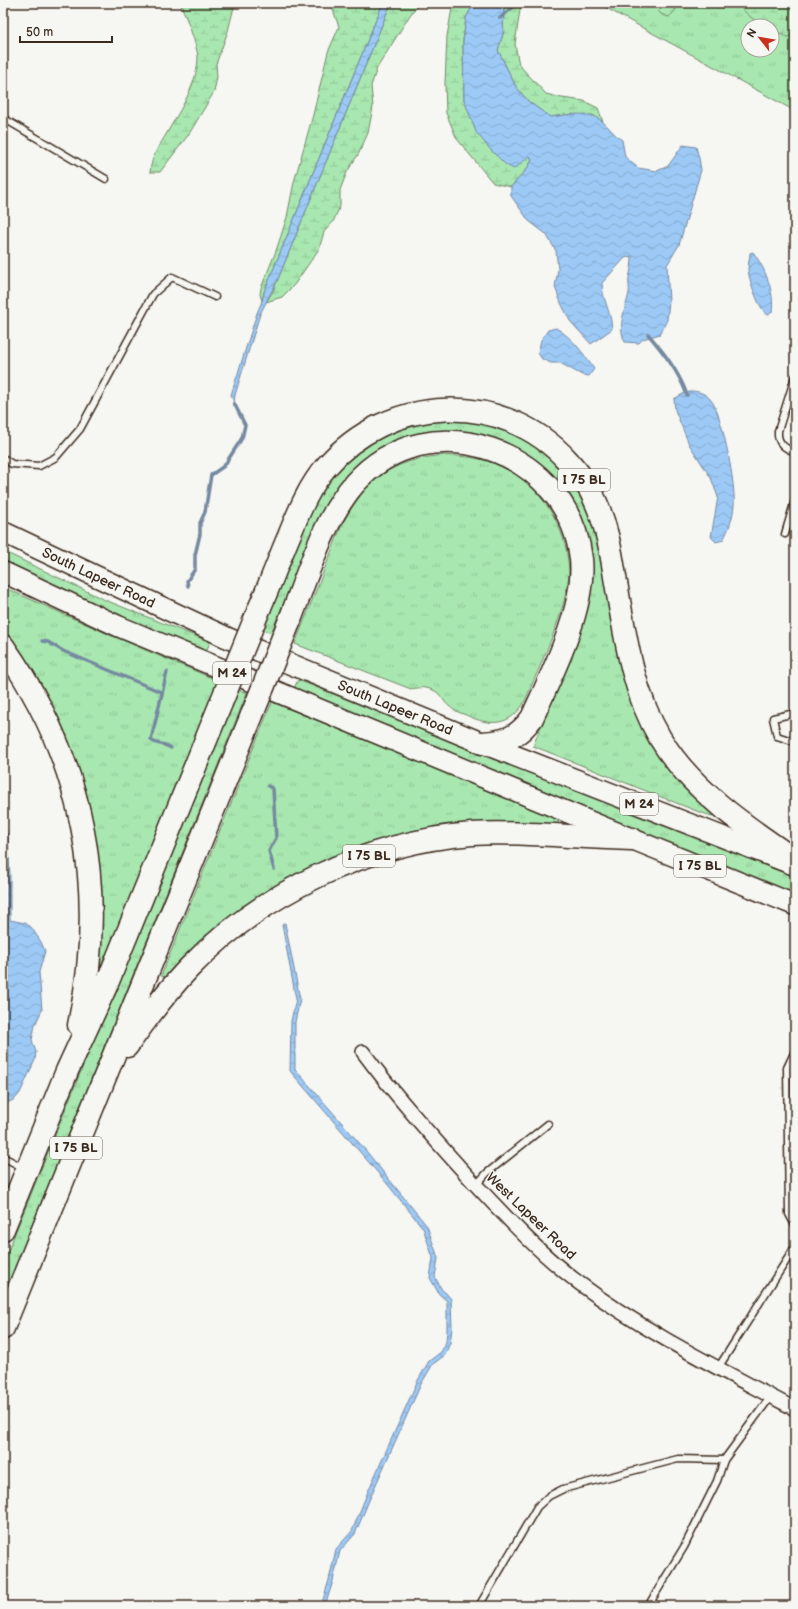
<svg xmlns="http://www.w3.org/2000/svg" width="798" height="1609" viewBox="0 0 798 1609" font-family="'Balsamiq Sans',sans-serif">
<style>
.grass{fill:url(#grass-tufts);stroke:#728867;fill-rule:evenodd}
.wetland{fill:url(#wetland-marsh);stroke:#728867}
.water{fill:url(#water-waves);stroke:#7589a0}
.lines{fill:none;stroke-linecap:round;stroke-linejoin:round}
.stream{stroke:#7589a0;stroke-width:3.5}
.lane-casing{stroke:#3b2a1e;stroke-width:9}
.street-casing{stroke:#3b2a1e;stroke-width:16}
.primary-casing{stroke:#3b2a1e;stroke-width:23}
.highway-casing{stroke:#3b2a1e;stroke-width:25}
.lane{stroke:#f6f6f2;stroke-width:6}
.street{stroke:#f6f6f2;stroke-width:13}
.primary{stroke:#f6f6f2;stroke-width:20}
.highway{stroke:#f6f6f2;stroke-width:22}
.highway-bridge-casing{stroke:#3b2a1e;stroke-width:25;stroke-linecap:butt}
.highway-bridge{stroke:#f6f6f2;stroke-width:22}
.labels{text-anchor:middle;dominant-baseline:central;stroke-width:3;stroke-linejoin:round;paint-order:stroke}
.shield{fill:#f6f6f2;stroke:#73675e;stroke-width:1}
.shield-label{font-size:13px;font-weight:bold;fill:#3b2a1e}
.street-label{font-size:14px;fill:#3b2a1e;stroke:#f6f6f2}
</style>
<defs>
<pattern id="grass-tufts" width="24" height="20" patternUnits="userSpaceOnUse"><rect width="24" height="20" fill="#a8e7b0"/><path d="M3 7l-1-3M5 7V3M7 7l1-3M15 17l-1-3M17 17v-4M19 17l1-3" fill="none" stroke="#92c697"/></pattern>
<pattern id="wetland-marsh" width="20" height="14" patternUnits="userSpaceOnUse"><rect width="20" height="14" fill="#a8e7b0"/><path d="M1 5h8M5 5V1M11 12h8M15 12V8" fill="none" stroke="#92c697"/></pattern>
<pattern id="water-waves" width="16" height="10" patternUnits="userSpaceOnUse"><rect width="16" height="10" fill="#9cc9f6"/><path d="M0 5q4-4 8 0t8 0" fill="none" stroke="#87add2"/></pattern>
</defs>
<rect width="100%" height="100%" fill="#f6f6f2"/>
<filter id="ink" filterUnits="userSpaceOnUse"><feTurbulence type="fractalNoise" baseFrequency=".025" numOctaves="2"/><feDisplacementMap in="SourceGraphic" scale="8" xChannelSelector="R" yChannelSelector="G"/><feConvolveMatrix kernelMatrix="1 2 1 2 8 2 1 2 1" color-interpolation-filters="sRGB"/></filter>
<g filter="url(#ink)">
<!-- grass -->
<g class="grass">
<path d="M 597,3 L 795,3 L 795,111 L 610,10 ZM 748,26 L 772,26 L 772,50 L 748,50 Z"/>
<path d="M 463,418 L 519,432 L 565,469 L 594,513 L 621,651 L 715,815 L 712,816 L 699,812 L 533,746 C 542,723 552,699 561,676 C 568,659 576,642 582,625 C 584,618 585,609 586,601 C 589,584 593,568 590,550 C 588,534 581,517 572,503 C 531,433 438,408 370,456 C 349,470 334,491 321,513 L 271,633 L 261,629 L 316,495 L 354,450 L 407,423 Z"/>
<path d="M 445,455 C 459,456 474,457 487,461 C 529,474 559,511 567,553 C 568,562 570,572 568,581 C 562,622 541,662 525,701 C 511,726 491,727 466,715 C 461,713 454,711 450,707 C 444,703 441,694 435,691 C 427,687 421,687 411,689 L 295,644 L 341,527 C 366,478 391,460 445,455 Z"/>
<polygon points="4,553 7,553 105,600 210,642 206,652 115,615 3,563"/>
<polygon points="3,587 117,638 219,681 100,979 94,976 97,878 8,639 3,634"/>
<polygon points="298,680 640,817 795,877 795,894 294,688"/>
<polygon points="236,689 247,693 3,1297 3,1263"/>
<polygon points="272,702 559,820 556,829 368,847 167,978 161,976"/>
</g>
<!-- wetland -->
<g class="wetland">
<path d="M 180,3 L 235,3 L 228,31 L 216,64 L 217,77 L 214,92 L 189,134 L 160,172 L 150,172 C 152,154 159,147 168,131 C 181,109 197,84 198,58 C 198,48 185,14 180,3 Z"/>
<polygon points="329,3 383,3 264,292 262,301 260,294 261,288 276,251 287,217 294,182 313,115 328,52 339,27 331,4"/>
<polygon points="391,3 419,3 410,15 377,68 371,86 373,107 368,133 359,153 347,172 340,190 340,206 333,222 324,232 319,249 294,285 282,297 266,302 272,293 278,279"/>
<polygon points="453,3 474,3 466,18 463,41 464,100 522,162 530,156 532,160 527,169 511,187 493,183 457,139 446,113 445,84 447,36"/>
<polygon points="504,3 521,3 515,44 519,65 546,94 562,98 584,101 598,108 603,122 593,115 566,115 550,117 529,102 516,87 498,50 503,34"/>
<path d="M 650,3 L 677,3 C 678,9 673,13 669,17 L 661,14 Z"/>
<path d="M 736,3 L 795,3 L 795,35 L 787,37 L 772,29 L 772,26 C 756,26 747,13 736,3 Z"/>
</g>
<!-- water -->
<g class="water">
<polygon points="383,3 391,3 278,279 260,314 235,395 234,403 231,395 257,313 262,301 264,292"/>
<path d="M 474,3 L 504,3 L 503,34 L 498,50 L 516,87 L 529,102 L 550,117 C 567,115 588,110 602,121 C 609,127 614,135 622,140 L 625,157 L 638,168 L 657,171 L 668,166 L 683,145 L 696,147 L 699,158 L 701,170 L 679,245 L 667,265 L 669,301 L 667,320 L 660,334 L 643,339 L 639,343 L 625,342 C 617,325 625,311 629,293 C 630,288 628,283 629,278 C 631,270 632,264 632,256 L 625,258 L 602,283 C 602,299 611,311 612,329 L 591,344 L 570,321 L 561,303 L 555,287 L 558,269 L 556,251 L 546,234 L 529,221 L 511,196 L 511,187 L 527,169 L 532,160 L 530,156 L 514,169 L 506,165 L 489,148 L 476,132 L 464,100 L 463,41 L 466,18 Z"/>
<path d="M 753,252 C 765,268 775,292 772,312 L 768,315 C 759,310 749,280 748,269 C 748,264 750,258 750,253 Z"/>
<path d="M 556,328 C 573,338 583,353 594,369 L 589,376 L 582,375 L 560,363 L 551,363 L 542,359 L 538,353 L 541,340 L 548,330 Z"/>
<path d="M 693,391 C 702,392 708,395 713,403 C 723,420 736,486 734,505 C 733,518 729,529 723,540 L 716,542 L 711,537 L 718,497 L 711,478 L 689,444 L 675,410 L 674,399 L 683,394 Z"/>
<polygon points="3,824 8,835 10,877 10,920 25,923 31,927 41,942 45,951 39,972 42,1010 35,1025 32,1040 36,1052 35,1060 20,1093 15,1099 3,1105"/>
<polygon points="285,923 300,999 295,1022 295,1069 362,1146 427,1226 438,1258 435,1277 442,1290 446,1293 451,1299 452,1329 450,1343 445,1355 433,1364 421,1384 373,1491 355,1534 340,1551 333,1581 325,1606 321,1606 329,1580 336,1549 352,1531 369,1489 417,1382 429,1361 441,1352 446,1342 447,1329 447,1301 439,1294 430,1278 433,1258 423,1228 384,1180 290,1071 291,1021 296,999 282,925"/>
</g>
<g class="lines">
<!-- stream -->
<g class="stream">
<polyline points="500,18 518,3"/>
<path d="M 648,334 C 664,353 679,372 687,395"/>
<polyline points="188,586 187,581 195,569 195,555 200,534 200,523 205,512 211,475 224,466 242,438 245,425 234,403"/>
<polyline points="42,641 48,642 63,651 161,692"/>
<path d="M 167,672 L 151,740 C 158,746 163,742 171,748"/>
<polyline points="268,786 273,789 276,838 269,851 274,869"/>
</g>
<defs>
<g id="lane">
<polyline points="3,118 106,179"/>
<path d="M 795,377 L 778,431 C 777,443 784,448 795,452"/>
<polyline points="3,458 12,464 39,466 56,457 80,429 153,294 172,277 215,297"/>
<polyline points="785,534 795,500"/>
<polyline points="795,713 773,718 777,736 795,742"/>
<polyline points="795,1051 787,1068 789,1214 795,1225"/>
<polyline points="3,1157 24,1168"/>
<polyline points="476,1185 487,1173 548,1124"/>
<polyline points="718,1368 795,1247"/>
<polyline points="479,1606 537,1507 549,1496 563,1489 678,1459 724,1460"/>
<polyline points="648,1606 684,1547 717,1481 724,1460 771,1396"/>
</g>
<path id="street" d="M 363,1052 C 397,1098 436,1141 474,1183 C 507,1218 540,1254 579,1283 C 646,1333 722,1370 795,1409"/>
<g id="primary">
<path id="s1" d="M 3,532 L 104,580 L 230,639 L 482,743 L 792,864"/>
<polyline points="3,572 118,626 632,839 795,905"/>
</g>
<g id="highway">
<path d="M 260,607 C 269,586 277,565 286,543 C 297,517 307,489 326,467 C 388,394 503,389 568,461 C 578,472 588,484 594,498 C 606,523 611,550 615,577 C 625,633 631,689 660,738 C 691,790 746,827 795,860"/>
<path d="M 290,620 C 307,576 324,518 355,483 C 429,400 569,451 581,559 C 586,607 552,674 532,718 C 518,737 506,742 482,743"/>
<path d="M 3,646 C 84,760 108,889 79,1025"/>
<path d="M 127,1046 C 146,1019 166,992 189,968 C 263,892 367,842 472,834 C 500,832 527,834 554,835 C 580,837 606,838 632,839"/>
<polyline points="3,1229 67,1071 106,986 221,703"/>
<polyline points="3,1328 252,715"/>
</g>
</defs>
<!-- lane casing -->
<use href="#lane" class="lane-casing"/>
<!-- street casing -->
<use href="#street" class="street-casing"/>
<!-- primary casing -->
<use href="#primary" class="primary-casing"/>
<!-- highway casing -->
<use href="#highway" class="highway-casing"/>
<!-- lane -->
<use href="#lane" class="lane"/>
<!-- street -->
<use href="#street" class="street"/>
<!-- primary -->
<use href="#primary" class="primary"/>
<!-- highway -->
<use href="#highway" class="highway"/>
<defs>
<g id="highway-bridge">
<polyline points="221,703 260,607"/>
<polyline points="252,715 290,620"/>
</g>
</defs>
<!-- highway-bridge casing -->
<use href="#highway-bridge" class="highway-bridge-casing"/>
<!-- highway-bridge -->
<use href="#highway-bridge" class="highway-bridge"/>
</g>
</g>
<g class="labels">
<!-- shield labels -->
<g class="shield">
<rect x="558" y="469" width="52" height="22" rx="3"/>
<rect x="213" y="662" width="38" height="22" rx="3"/>
<rect x="620" y="793" width="38" height="22" rx="3"/>
<rect x="343" y="845" width="52" height="22" rx="3"/>
<rect x="674" y="855" width="52" height="22" rx="3"/>
<rect x="50" y="1137" width="52" height="22" rx="3"/>
</g>
<g class="shield-label">
<text x="584" y="480">I 75 BL</text>
<text x="232" y="673">M 24</text>
<text x="639" y="804">M 24</text>
<text x="369" y="856">I 75 BL</text>
<text x="700" y="866">I 75 BL</text>
<text x="76" y="1148">I 75 BL</text>
</g>
<!-- street labels -->
<g class="street-label">
<text stroke="none"><textPath href="#s1" startOffset="106">South Lapeer Road</textPath></text>
<text stroke="none"><textPath href="#s1" startOffset="430">South Lapeer Road</textPath></text>
<text transform="translate(531 1216) rotate(44)">West Lapeer Road</text>
</g>
</g>
<!-- margin -->
<rect width="798" height="1609" fill="none" stroke="#f6f6f2" stroke-width="16"/>
<rect x="8" y="8" width="782" height="1593" fill="none" stroke="#3b2a1e" stroke-width="1.5" filter="url(#ink)"/>
<!-- north arrow -->
<g transform="translate(760 38) rotate(301)"><circle r="19" fill="#f6f6f2" stroke="#aba49d"/>
<path d="M0-3L7 15L0 10L-7 15Z" fill="#c8321e"/>
<text y="-6" font-size="11" font-weight="bold" text-anchor="middle" fill="#3b2a1e">N</text>
</g>
<!-- scale -->
<path d="M20 36v6h92v-6" fill="none" stroke="#3b2a1e" stroke-width="2"/>
<text x="26" y="36" font-size="12" fill="#3b2a1e" stroke="#f6f6f2" stroke-width="3" paint-order="stroke">50 m</text>
</svg>
